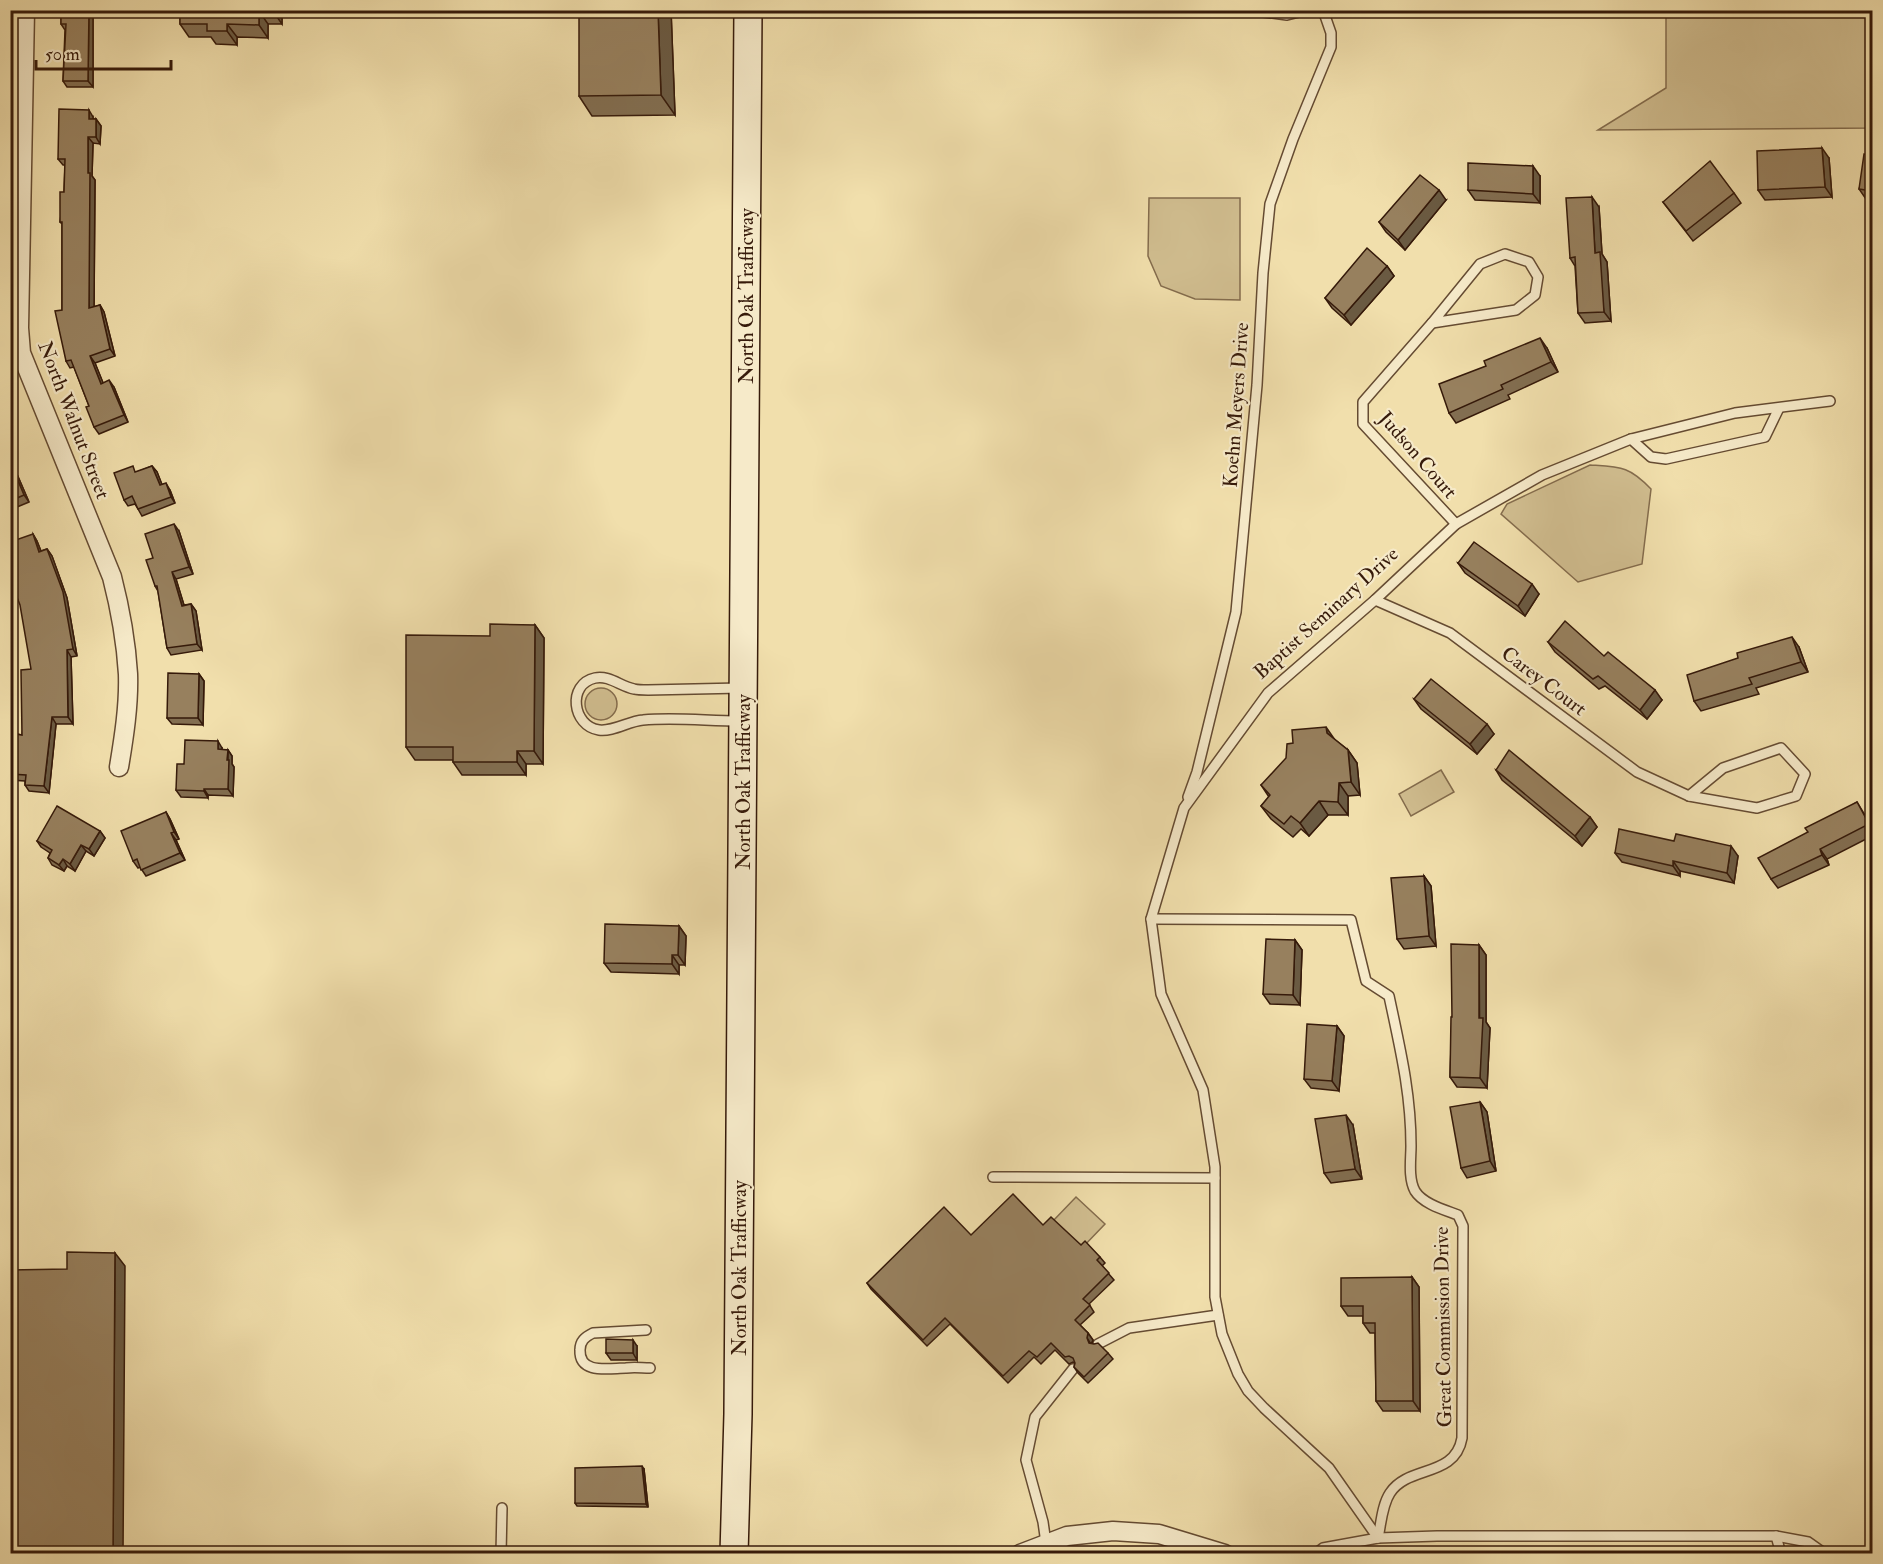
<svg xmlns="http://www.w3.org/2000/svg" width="1883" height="1564" viewBox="0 0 1883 1564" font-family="'IM FELL Double Pica',serif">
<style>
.green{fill:#d1be90;stroke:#846c4d;stroke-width:1.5}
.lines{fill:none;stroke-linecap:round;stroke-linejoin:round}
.service-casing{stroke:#654b32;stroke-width:12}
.minor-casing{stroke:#654b32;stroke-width:21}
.secondary-casing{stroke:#361a0a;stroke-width:30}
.service{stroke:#f6eac9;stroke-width:9}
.minor{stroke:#f6eac9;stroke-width:18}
.secondary{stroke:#f6eac9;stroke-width:27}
.wall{fill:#826e51;stroke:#361a0a;stroke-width:1.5}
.shaded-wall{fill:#6a5a42;stroke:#361a0a;stroke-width:1.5}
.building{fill:#97805e;stroke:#361a0a;stroke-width:1.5}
.labels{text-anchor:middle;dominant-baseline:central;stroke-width:4.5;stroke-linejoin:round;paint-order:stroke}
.street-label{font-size:20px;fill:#361a0a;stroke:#f6eac9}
</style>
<rect width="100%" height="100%" fill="#f1dfac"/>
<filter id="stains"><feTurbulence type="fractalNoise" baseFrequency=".00333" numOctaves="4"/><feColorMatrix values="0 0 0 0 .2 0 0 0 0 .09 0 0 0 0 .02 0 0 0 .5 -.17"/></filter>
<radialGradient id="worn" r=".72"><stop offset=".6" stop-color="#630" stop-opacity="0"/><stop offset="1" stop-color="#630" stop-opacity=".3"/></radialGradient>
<!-- green -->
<g class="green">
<polygon points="1666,11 1872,11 1872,128 1598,130 1666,88"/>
<polygon points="1149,198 1240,198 1240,300 1195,299 1161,286 1148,256"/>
<path d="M 1590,465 C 1621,467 1629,466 1651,489 L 1642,564 L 1578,582 L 1501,514 L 1507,504 Z"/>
<circle cx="601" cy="704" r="16"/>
<polygon points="1441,770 1454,792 1411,816 1399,794"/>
<polygon points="1076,1197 1105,1224 1082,1248 1053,1221"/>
</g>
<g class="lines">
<defs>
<g id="service">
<polyline points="1248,10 1287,15 1307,10"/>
<polygon points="1505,254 1529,262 1538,277 1535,295 1516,310 1432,323 1480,264"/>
<polyline points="1432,323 1363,402 1363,424 1456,524"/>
<polyline points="1631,439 1651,457 1666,459 1765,437 1779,408"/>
<polyline points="1375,600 1450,633 1637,772 1689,796"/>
<path d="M 740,721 C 708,721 675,717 643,720 C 629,721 613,732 599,730 C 572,726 567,684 595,678 C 609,675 620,686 634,689 C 638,690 643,690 648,690 L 741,688"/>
<polygon points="1781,748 1805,774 1796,796 1757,808 1689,796 1723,768"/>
<polyline points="1188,797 1197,772 1236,612 1257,385 1263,273 1270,204 1293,139 1331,47 1331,33 1323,10"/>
<path d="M 1151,919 L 1351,920 L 1366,981 L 1389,996 C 1400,1048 1411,1093 1411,1146 C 1411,1159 1408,1178 1415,1191 C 1423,1204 1445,1210 1458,1215 L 1463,1226 L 1462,1438 C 1455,1478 1408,1465 1390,1493 C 1382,1505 1381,1524 1378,1538"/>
<polyline points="993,1177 1215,1178"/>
<path d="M 646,1330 L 593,1333 C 585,1337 580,1341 580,1350 C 579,1375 610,1368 626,1368 C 634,1367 642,1368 650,1368"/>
<polyline points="1098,1344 1129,1328 1218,1315"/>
<polyline points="1776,1536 1781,1554"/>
<polyline points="1378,1538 1329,1468 1264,1408 1248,1391 1238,1374 1222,1334 1215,1297 1215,1167 1203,1090 1161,994 1151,919 1184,808 1268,693 1375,600 1456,524 1542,475 1631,439 1735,413 1830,401"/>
<polyline points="1046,1543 1043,1522 1026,1460 1035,1417 1073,1369"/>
<polyline points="501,1554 502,1508"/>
<polyline points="1315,1554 1323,1548 1378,1538 1437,1536 1776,1536 1808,1542 1825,1554"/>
</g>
<g id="minor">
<path d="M 25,10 L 19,328 L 21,353 L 112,577 C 120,608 126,641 128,674 C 129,705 124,737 119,767"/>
<polyline points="1020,1554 1067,1536 1113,1531 1159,1534 1225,1554"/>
</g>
<polyline id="secondary" points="734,1554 738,1414 748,10"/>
</defs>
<!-- service casing -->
<use href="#service" class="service-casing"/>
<!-- minor casing -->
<use href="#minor" class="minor-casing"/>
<!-- secondary casing -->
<use href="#secondary" class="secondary-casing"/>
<!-- service -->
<use href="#service" class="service"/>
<!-- minor -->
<use href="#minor" class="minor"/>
<!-- secondary -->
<use href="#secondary" class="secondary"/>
</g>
<!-- wall -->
<g class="wall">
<polygon points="61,10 98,10 93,11 93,87 67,87 63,81 65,30 61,24"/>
<polygon points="180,10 282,10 282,24 268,24 268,38 237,37 237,45 216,44 211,37 189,37 180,24"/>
<polygon points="671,10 675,115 592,116 579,96"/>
<polygon points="93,117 93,119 96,119 101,126 100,144 93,143 92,176 95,180 94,307 100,305 104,312 115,356 95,363 103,383 114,387 128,422 99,434 94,427 89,406 74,367 70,368 66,361 62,310 62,224 60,222 64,192 65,165 63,165 58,159"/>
<polygon points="1872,155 1872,200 1866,199 1859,189"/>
<polygon points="1829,158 1832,197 1765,200 1758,190"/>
<polygon points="1540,176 1540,203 1475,200 1468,190"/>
<polygon points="1734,193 1741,203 1693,241 1663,202"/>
<polygon points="1446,200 1405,250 1386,232 1379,222"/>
<polygon points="1599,207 1602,254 1607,262 1611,321 1585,323 1578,313 1575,266 1570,258"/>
<polygon points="1387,266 1394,276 1351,325 1332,308 1325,298"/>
<polygon points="1547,348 1558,372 1508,395 1510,399 1456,423 1449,413"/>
<polygon points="10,458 29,502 10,510"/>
<polygon points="152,466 157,472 162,485 170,490 175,503 142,516 138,509 135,504 128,506 124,500 137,472"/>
<polygon points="179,531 193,574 176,579 184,605 191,604 196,611 202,650 171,655 167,648 158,591 155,586"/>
<polygon points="33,534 37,541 41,551 47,549 52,556 67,598 77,656 71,657 73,724 56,724 49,793 29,791 25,785 25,781 10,780 10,733 22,735 31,669"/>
<polygon points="1458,563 1539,594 1525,616 1465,573"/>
<polygon points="535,625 544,638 543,764 526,764 526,775 462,775 453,762 453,760 415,760 406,747 490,636"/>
<polygon points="1548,642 1604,656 1662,700 1647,719 1605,686 1599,689 1555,652"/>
<polygon points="1799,647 1808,672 1756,688 1759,694 1701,711 1694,701"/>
<polygon points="199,674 204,681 203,725 172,724 167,718"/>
<polygon points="1414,699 1494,734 1477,754 1421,709"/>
<polygon points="1334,739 1348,750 1357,763 1360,795 1348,796 1348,815 1328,815 1309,836 1301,829 1293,837 1271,819 1261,806 1269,797 1261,785"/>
<polygon points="222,748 222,750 228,750 232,756 232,764 234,767 233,796 208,795 208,798 181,797 176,790 184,764"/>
<polygon points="1496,770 1590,817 1597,827 1582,846 1502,780"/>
<polygon points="1857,802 1872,827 1872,836 1827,859 1829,865 1778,888 1771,879 1808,832"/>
<polygon points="166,812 170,819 179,839 176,840 185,860 146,876 140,867 138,868 133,861"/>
<polygon points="100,831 105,838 94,856 86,851 75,871 67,866 64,871 52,865 48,858 50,853 41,847 37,841"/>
<polygon points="1674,841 1738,856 1734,883 1680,871 1680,876 1622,862 1615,853"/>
<polygon points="1424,876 1431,886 1436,946 1404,949 1397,939"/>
<polygon points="679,926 686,936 685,965 679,965 679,974 611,972 604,963"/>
<polygon points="1295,940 1302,950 1300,1005 1270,1004 1263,994"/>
<polygon points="1479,945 1486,955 1486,1022 1490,1028 1487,1088 1457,1087 1450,1077 1452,1017"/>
<polygon points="1337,1026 1344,1036 1339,1091 1311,1088 1304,1079"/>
<polygon points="1480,1102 1487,1112 1496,1171 1467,1178 1461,1168"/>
<polygon points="1353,1125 1362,1179 1331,1183 1324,1173"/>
<polygon points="1043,1225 1081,1245 1100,1257 1105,1263 1102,1266 1114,1280 1089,1304 1094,1312 1080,1325 1088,1333 1093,1340 1092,1344 1108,1353 1113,1359 1088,1383 1078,1373 1074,1367 1075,1363 1073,1362 1069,1364 1055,1350 1041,1364 1034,1357 1008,1383 950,1324 927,1346 871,1289 867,1283 971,1235"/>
<polygon points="1412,1277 1419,1287 1420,1411 1383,1411 1376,1401 1375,1333 1370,1333 1363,1323 1363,1316 1348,1316 1341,1306"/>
<polygon points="637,1346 637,1360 611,1360 606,1353"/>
<polygon points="644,1469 648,1507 577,1506 575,1503"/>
</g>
<!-- shaded-wall -->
<g class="shaded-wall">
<polygon points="89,10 93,10 93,87 88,81"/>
<polygon points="273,10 282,10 282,24 273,11"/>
<polygon points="658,10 671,10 675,115 661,95"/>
<polygon points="259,11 268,24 268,38 259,25"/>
<polygon points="227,24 237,37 237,45 227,31"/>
<polygon points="89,110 93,117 93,125 89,119"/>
<polygon points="96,119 101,126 100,144 96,137"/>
<polygon points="88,137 93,143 92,176 95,180 94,314 89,308 88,173"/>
<polygon points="1822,148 1829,158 1832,197 1825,187"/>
<polygon points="1533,166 1540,176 1540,203 1533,194"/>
<polygon points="1439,190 1446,200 1405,250 1398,240"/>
<polygon points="1592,197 1599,207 1602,254 1607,262 1611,321 1604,312 1595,253"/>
<polygon points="1387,266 1394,276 1351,325 1344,315"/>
<polygon points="100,305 104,312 115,356 110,349"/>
<polygon points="1540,338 1547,348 1558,372 1551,362"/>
<polygon points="90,356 95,363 106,390 101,384"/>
<polygon points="109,380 114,387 128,422 124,415"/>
<polygon points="10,458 29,502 24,495 10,462"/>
<polygon points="152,466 157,472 165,492 160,485"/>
<polygon points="166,483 170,490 175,503 171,497"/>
<polygon points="174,524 179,531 193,574 189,567"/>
<polygon points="33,534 37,541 44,559 39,552"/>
<polygon points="47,549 52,556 67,598 77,656 73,649"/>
<polygon points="172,572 176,579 186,612 182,606"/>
<polygon points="1532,584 1539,594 1525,616 1518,606"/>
<polygon points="191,604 196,611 202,650 197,644"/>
<polygon points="535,625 544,638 543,764 534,751"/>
<polygon points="1792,637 1799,647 1808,672 1801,662"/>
<polygon points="67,650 71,657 73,724 68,717"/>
<polygon points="199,674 204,681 203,725 198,718"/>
<polygon points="1655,690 1662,700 1647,719 1640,710"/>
<polygon points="52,717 56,724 49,793 44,786"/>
<polygon points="1487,724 1494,734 1477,754 1470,744"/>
<polygon points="1326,727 1335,740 1327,733"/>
<polygon points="218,741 222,748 222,756 218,749"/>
<polygon points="228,750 232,756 232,764 234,767 233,796 228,789"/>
<polygon points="1348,750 1357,763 1360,795 1351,782"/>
<polygon points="517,751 526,764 526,775 517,762"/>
<polygon points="1339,783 1348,796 1348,815 1338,802"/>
<polygon points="204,789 208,795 208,798 204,791"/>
<polygon points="1319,801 1328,815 1309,836 1300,823"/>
<polygon points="166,812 170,819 179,839 174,832"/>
<polygon points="1590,817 1597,827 1582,846 1575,836"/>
<polygon points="100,831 105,838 94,856 89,849"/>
<polygon points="171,833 176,840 185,860 180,853"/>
<polygon points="81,845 86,851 75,871 70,864"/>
<polygon points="1731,846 1738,856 1734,883 1727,873"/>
<polygon points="1820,849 1827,859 1829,865 1822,855"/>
<polygon points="63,859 67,866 64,871 59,865"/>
<polygon points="1673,861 1680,871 1680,876 1673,866"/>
<polygon points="1424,876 1431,886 1436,946 1429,936"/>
<polygon points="679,926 686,936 685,965 678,955"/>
<polygon points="1295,940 1302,950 1300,1005 1293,995"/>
<polygon points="1479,945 1486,955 1486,1022 1490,1028 1487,1088 1480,1078"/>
<polygon points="672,955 679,965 679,974 672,964"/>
<polygon points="1337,1026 1344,1036 1339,1091 1332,1081"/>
<polygon points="1480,1102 1487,1112 1496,1171 1490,1161"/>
<polygon points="1346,1115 1353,1125 1362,1179 1355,1169"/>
<polygon points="115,1253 125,1266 123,1554 113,1554"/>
<polygon points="1412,1277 1419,1287 1420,1411 1413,1401"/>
<polygon points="1088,1333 1093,1340 1091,1344 1094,1349 1087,1338"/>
<polygon points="633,1340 637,1346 637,1360 633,1353"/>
<polygon points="642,1466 644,1469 648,1507 646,1504"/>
</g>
<!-- building -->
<g class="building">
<polygon points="61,10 89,10 88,81 63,81 66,24 61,24"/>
<polygon points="180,10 273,10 273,11 259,11 259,25 227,24 227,31 207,31 207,24 180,24"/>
<polygon points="579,10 658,10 661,95 579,96"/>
<polygon points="59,109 89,110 89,119 96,119 96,137 88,137 88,173 90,173 89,308 100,305 110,349 90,356 101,384 109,380 124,415 94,427 86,407 89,406 71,360 66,361 55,311 62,310 62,222 60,222 60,192 64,192 65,159 58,159"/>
<polygon points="1822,148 1825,187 1758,190 1757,151"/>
<polygon points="1864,154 1872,155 1872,191 1859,189"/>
<polygon points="1710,161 1734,193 1686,231 1663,202"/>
<polygon points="1468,163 1533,166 1533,194 1468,190"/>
<polygon points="1420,175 1439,190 1398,240 1379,222"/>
<polygon points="1592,197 1595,253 1600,252 1604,312 1578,313 1575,257 1570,258 1566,198"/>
<polygon points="1367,248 1387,266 1344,315 1325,298"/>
<polygon points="1540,338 1551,362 1501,385 1503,389 1449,413 1439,384 1486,366 1484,361"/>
<polygon points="10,462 24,495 10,501"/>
<polygon points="133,466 135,472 152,466 160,485 166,483 171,497 138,509 132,496 124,500 114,473"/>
<polygon points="174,524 189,567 172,572 182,606 191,604 197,644 167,648 157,586 155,586 146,560 153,558 145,534"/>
<polygon points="33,534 39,552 47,549 63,592 73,649 67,650 68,717 52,717 44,786 25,785 26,775 10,774 10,733 22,735 21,670 31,669 20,605 10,579 10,542"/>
<polygon points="1474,542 1532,584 1518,606 1458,563"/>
<polygon points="1565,621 1604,656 1608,652 1655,690 1640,710 1598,676 1593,679 1548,642"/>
<polygon points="490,624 535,625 534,751 517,751 517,762 453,762 453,747 406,747 406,635 490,636"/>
<polygon points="1792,637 1801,662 1749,678 1752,684 1694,701 1687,675 1738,658 1737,653"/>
<polygon points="168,673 199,674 198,718 167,718"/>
<polygon points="1431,679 1487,724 1470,744 1414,699"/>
<polygon points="1326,727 1327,733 1348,750 1351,782 1339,783 1338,802 1319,801 1300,823 1291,816 1284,824 1261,806 1270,795 1261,785 1286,758 1287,744 1293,743 1292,730"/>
<polygon points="185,740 218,741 218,749 228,750 227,760 229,760 228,789 204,789 204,791 176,790 177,764 184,764"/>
<polygon points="1509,750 1590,817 1575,836 1496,770"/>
<polygon points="1857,802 1869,824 1820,849 1822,855 1771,879 1758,858 1808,832 1805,828"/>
<polygon points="57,806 100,831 89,849 81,845 70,864 63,859 59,865 48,858 52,850 37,841"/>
<polygon points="166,812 174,832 171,833 180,853 141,870 137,859 133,861 121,831"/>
<polygon points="1619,829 1674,841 1676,834 1731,846 1727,873 1673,861 1673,866 1615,853"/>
<polygon points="1424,876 1429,936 1397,939 1391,878"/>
<polygon points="605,924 679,926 678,955 672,955 672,964 604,963"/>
<polygon points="1266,939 1295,940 1293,995 1263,994"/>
<polygon points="1451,944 1479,945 1479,1018 1483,1018 1480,1078 1450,1077 1451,1017 1452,1017"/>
<polygon points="1307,1024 1337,1026 1332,1081 1304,1079"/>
<polygon points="1480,1102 1490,1161 1461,1168 1450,1107"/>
<polygon points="1346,1115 1355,1169 1324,1173 1315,1119"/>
<polygon points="1013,1194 1043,1225 1051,1217 1081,1245 1085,1241 1100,1257 1097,1260 1109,1273 1083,1299 1090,1305 1075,1320 1088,1333 1087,1338 1089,1343 1094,1344 1098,1343 1108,1353 1084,1377 1074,1367 1075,1363 1073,1358 1069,1356 1065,1357 1051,1343 1037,1357 1029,1351 1003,1376 945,1318 923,1340 867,1283 944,1207 971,1235"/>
<polygon points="67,1252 115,1253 113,1554 10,1554 10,1270 67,1269"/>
<polygon points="1412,1277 1413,1401 1376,1401 1375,1323 1363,1323 1363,1306 1341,1306 1341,1278"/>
<polygon points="606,1339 633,1340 633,1353 606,1353"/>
<polygon points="642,1466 646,1504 575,1503 575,1468"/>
</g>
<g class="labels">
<!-- street labels -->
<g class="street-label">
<text transform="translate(746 296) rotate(-90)">North Oak Trafficway</text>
<text transform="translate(1236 405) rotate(-86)">Koehn Meyers Drive</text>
<text transform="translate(74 420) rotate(69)">North Walnut Street</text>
<text transform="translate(1418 455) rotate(49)">Judson Court</text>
<text transform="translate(1326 613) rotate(-42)">Baptist Seminary Drive</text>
<text transform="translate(1544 681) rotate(37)">Carey Court</text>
<text transform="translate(743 782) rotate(-90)">North Oak Trafficway</text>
<text transform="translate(739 1268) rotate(-90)">North Oak Trafficway</text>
<text transform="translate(1443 1327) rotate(-91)">Great Commission Drive</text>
</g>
</g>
<!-- margin -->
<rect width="1883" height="1564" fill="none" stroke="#f1dfac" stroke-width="36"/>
<rect x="12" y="12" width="1859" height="1540" fill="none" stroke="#361a0a" stroke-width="3"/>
<rect x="18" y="18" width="1847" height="1528" fill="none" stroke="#361a0a" stroke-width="1.5"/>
<!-- scale -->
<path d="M36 60v9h135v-9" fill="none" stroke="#361a0a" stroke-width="3"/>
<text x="45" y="60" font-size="18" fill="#361a0a" stroke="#f6eac9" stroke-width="4.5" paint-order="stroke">50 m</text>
<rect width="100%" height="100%" filter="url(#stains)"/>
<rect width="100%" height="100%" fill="url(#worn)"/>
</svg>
